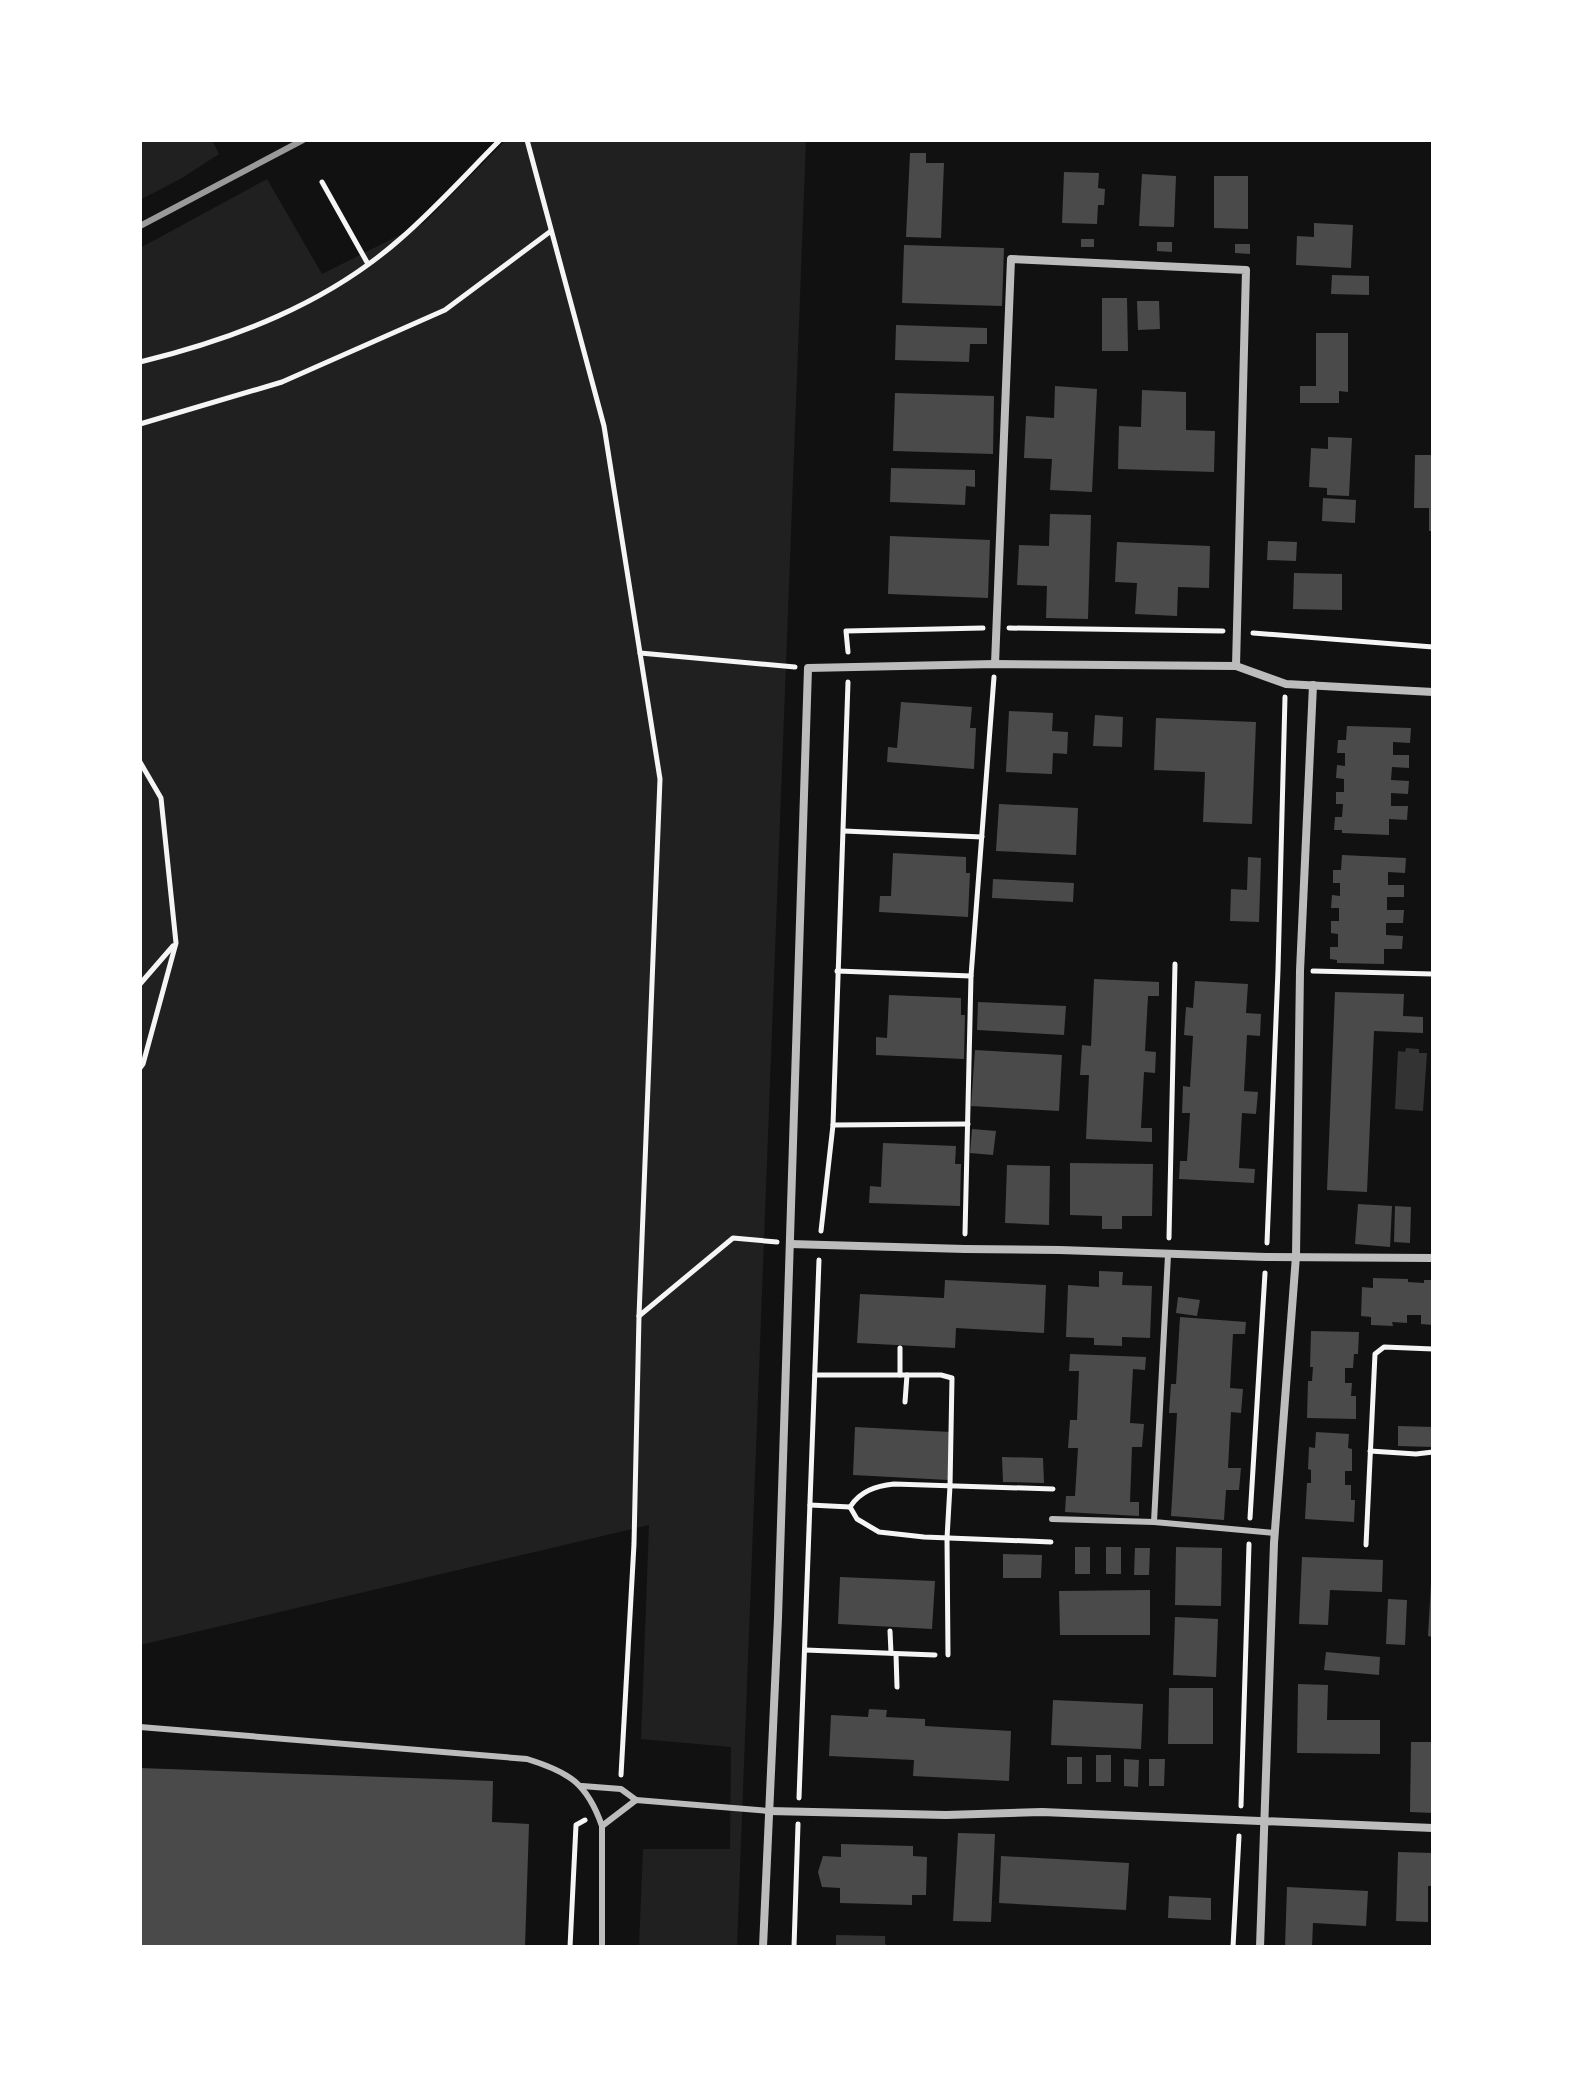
<svg xmlns="http://www.w3.org/2000/svg" width="1573" height="2087" viewBox="0 0 1573 2087" font-family="Cabin,sans-serif">
<style>
.green{fill:#202020}
.water{fill:#333}
.building{fill:#4a4a4a}
.lines{fill:none;stroke-linecap:round;stroke-linejoin:round}
.path{stroke:#f5f5f5;stroke-width:5}
.service{stroke:#bcbcbc;stroke-width:6}
.minor{stroke:#bcbcbc;stroke-width:8}
.rail{stroke:#9a9a9a;stroke-width:6}
</style>
<rect width="100%" height="100%" fill="#111"/>
<!-- green -->
<g class="green">
<polygon points="140,140 212,140 219,154 182,178 140,200"/>
<polygon points="506,140 806,140 737,1947 639,1947 643,1849 730,1849 731,1747 641,1739 649,1525 140,1645 140,248 267,179 322,274 424,223"/>
</g>
<!-- water -->
<g class="water">
<polygon points="1406,1048 1419,1049 1419,1053 1427,1053 1423,1111 1395,1109 1398,1051 1405,1052"/>
<polygon points="836,1935 885,1936 885,1943 888,1947 836,1947"/>
</g>
<!-- building -->
<g class="building">
<polygon points="910,153 926,153 926,163 944,163 941,238 906,237"/>
<polygon points="1064,172 1099,173 1098,188 1105,189 1104,205 1098,205 1097,224 1062,223"/>
<polygon points="1142,174 1176,176 1174,227 1139,226"/>
<polygon points="1214,176 1248,176 1248,229 1214,228"/>
<polygon points="1314,223 1353,225 1351,268 1296,265 1297,236 1314,237"/>
<rect x="1081" y="239" width="13" height="8"/>
<polygon points="1157,242 1172,242 1172,252 1157,251"/>
<polygon points="1235,244 1250,244 1250,254 1235,253"/>
<polygon points="904,245 1004,248 1002,306 902,303"/>
<polygon points="1332,275 1369,276 1369,295 1331,294"/>
<polygon points="1102,298 1127,298 1128,351 1102,351"/>
<polygon points="1137,301 1159,301 1160,329 1138,330"/>
<polygon points="896,325 987,328 987,344 970,344 969,362 895,360"/>
<polygon points="1316,333 1348,333 1348,392 1339,391 1339,403 1300,403 1300,386 1316,386"/>
<polygon points="1055,386 1097,389 1092,492 1050,490 1052,459 1024,458 1026,416 1054,418"/>
<polygon points="1142,390 1186,392 1186,430 1215,431 1214,472 1118,469 1119,426 1141,427"/>
<polygon points="895,393 994,396 993,454 893,451"/>
<polygon points="1328,437 1352,438 1349,496 1327,495 1327,488 1309,487 1311,448 1328,449"/>
<polygon points="1415,455 1433,455 1433,531 1429,531 1429,508 1414,508"/>
<polygon points="891,468 975,470 975,487 966,486 965,505 890,502"/>
<polygon points="1323,498 1356,500 1355,523 1322,521"/>
<polygon points="1050,514 1091,515 1088,619 1046,618 1047,586 1017,585 1019,545 1049,546"/>
<polygon points="890,536 990,540 988,598 888,594"/>
<polygon points="1268,541 1297,542 1296,561 1267,560"/>
<polygon points="1117,542 1210,546 1209,588 1178,587 1177,616 1135,614 1137,583 1115,582"/>
<polygon points="1294,573 1342,574 1342,610 1293,609"/>
<polygon points="901,702 972,707 970,728 976,728 974,769 887,762 888,747 897,748"/>
<polygon points="1009,711 1053,713 1052,731 1068,732 1067,754 1053,753 1052,774 1006,772"/>
<polygon points="1095,715 1123,717 1122,747 1093,746"/>
<polygon points="1156,718 1256,722 1252,824 1203,822 1205,772 1154,770"/>
<polygon points="1347,726 1411,728 1410,743 1393,742 1393,755 1409,755 1409,768 1392,767 1391,780 1409,781 1408,794 1391,793 1391,806 1408,806 1407,820 1389,819 1389,835 1342,833 1342,830 1334,830 1335,817 1342,817 1343,804 1336,804 1336,792 1344,792 1344,779 1336,778 1337,765 1345,766 1345,753 1337,753 1338,740 1346,740"/>
<polygon points="999,804 1078,808 1076,855 996,851"/>
<polygon points="893,853 966,857 966,873 970,873 968,917 879,912 880,896 891,896"/>
<polygon points="1342,855 1406,858 1405,873 1388,872 1388,885 1404,885 1404,897 1387,897 1387,910 1404,910 1403,923 1386,923 1386,935 1403,936 1402,949 1384,949 1384,964 1337,963 1337,960 1330,959 1330,947 1338,947 1338,934 1331,933 1331,921 1339,921 1339,908 1331,908 1332,895 1340,896 1340,883 1333,883 1333,870 1341,870"/>
<polygon points="1248,857 1261,858 1259,922 1230,921 1231,889 1247,890"/>
<polygon points="993,879 1074,883 1073,902 992,898"/>
<polygon points="1094,979 1159,982 1159,996 1148,996 1145,1051 1156,1052 1155,1073 1144,1072 1141,1128 1152,1128 1152,1142 1086,1139 1089,1075 1080,1075 1082,1045 1091,1046"/>
<polygon points="1195,981 1248,984 1246,1013 1261,1014 1260,1036 1247,1035 1244,1091 1258,1092 1256,1114 1242,1113 1239,1168 1255,1169 1254,1183 1179,1179 1180,1161 1187,1161 1190,1113 1182,1113 1183,1086 1190,1087 1193,1036 1184,1035 1186,1007 1193,1008"/>
<polygon points="1335,992 1404,994 1403,1016 1423,1017 1423,1033 1374,1031 1367,1192 1327,1190"/>
<polygon points="889,995 961,998 961,1015 965,1015 964,1059 876,1055 876,1037 887,1038"/>
<polygon points="978,1002 1066,1006 1064,1035 977,1030"/>
<polygon points="975,1050 1062,1055 1059,1111 971,1106"/>
<polygon points="972,1129 996,1131 993,1155 970,1153"/>
<polygon points="883,1143 956,1146 955,1164 961,1164 960,1206 869,1203 870,1186 881,1187"/>
<polygon points="1070,1163 1153,1164 1152,1216 1122,1216 1122,1229 1102,1229 1102,1216 1070,1215"/>
<polygon points="1007,1165 1050,1166 1049,1225 1005,1223"/>
<polygon points="1358,1204 1392,1206 1390,1247 1355,1244"/>
<polygon points="1395,1206 1411,1207 1410,1243 1394,1242"/>
<polygon points="1099,1271 1123,1272 1122,1285 1152,1286 1150,1338 1122,1337 1122,1346 1094,1345 1094,1338 1066,1337 1068,1285 1099,1287"/>
<polygon points="1373,1278 1408,1279 1408,1282 1424,1283 1424,1280 1433,1280 1433,1325 1421,1324 1421,1315 1407,1315 1407,1323 1392,1322 1393,1326 1371,1325 1371,1317 1361,1316 1362,1287 1373,1288"/>
<polygon points="945,1280 1046,1285 1044,1333 956,1328 955,1348 857,1343 860,1294 944,1298"/>
<polygon points="1178,1297 1200,1300 1197,1316 1176,1313"/>
<polygon points="1180,1317 1246,1322 1245,1334 1233,1334 1230,1388 1243,1389 1241,1413 1231,1412 1228,1468 1241,1468 1239,1490 1226,1490 1224,1520 1171,1516 1177,1413 1169,1413 1171,1384 1176,1384"/>
<polygon points="1311,1331 1359,1332 1358,1354 1354,1354 1353,1368 1345,1368 1345,1383 1352,1383 1351,1396 1356,1396 1356,1419 1307,1418 1308,1381 1312,1381 1313,1367 1310,1367"/>
<polygon points="1070,1354 1146,1357 1145,1370 1133,1369 1130,1423 1144,1424 1142,1447 1132,1447 1130,1502 1139,1502 1139,1516 1065,1512 1066,1496 1075,1496 1078,1448 1068,1448 1070,1420 1077,1420 1079,1371 1069,1371"/>
<polygon points="1398,1426 1433,1427 1433,1447 1398,1446"/>
<polygon points="855,1427 951,1432 948,1480 853,1475"/>
<polygon points="1316,1432 1349,1434 1348,1448 1352,1449 1352,1471 1345,1471 1345,1485 1351,1485 1351,1500 1355,1500 1354,1522 1305,1519 1307,1483 1311,1483 1311,1470 1308,1469 1309,1447 1315,1448"/>
<polygon points="1002,1457 1043,1458 1044,1483 1003,1482"/>
<rect x="1075" y="1547" width="15" height="27"/>
<rect x="1106" y="1547" width="15" height="27"/>
<polygon points="1176,1547 1222,1548 1221,1606 1175,1605"/>
<polygon points="1135,1548 1150,1548 1149,1575 1134,1575"/>
<polygon points="1003,1554 1042,1555 1041,1578 1003,1578"/>
<polygon points="1302,1557 1383,1560 1382,1592 1330,1590 1328,1625 1299,1624"/>
<polygon points="840,1577 935,1581 932,1629 838,1624"/>
<polygon points="1431,1583 1433,1583 1433,1637 1428,1636"/>
<polygon points="1150,1590 1150,1635 1060,1635 1059,1591"/>
<polygon points="1388,1599 1407,1600 1405,1645 1386,1644"/>
<polygon points="1175,1617 1218,1619 1216,1677 1173,1675"/>
<polygon points="1326,1652 1380,1657 1379,1675 1324,1670"/>
<polygon points="1298,1684 1328,1685 1327,1720 1380,1720 1380,1754 1297,1753"/>
<polygon points="1169,1688 1213,1688 1213,1744 1168,1744"/>
<polygon points="1053,1700 1143,1704 1141,1749 1051,1745"/>
<polygon points="869,1709 887,1710 886,1717 925,1719 925,1726 1011,1731 1009,1781 913,1776 914,1760 829,1756 831,1715 868,1717"/>
<polygon points="1411,1742 1433,1742 1433,1813 1410,1812"/>
<rect x="1096" y="1755" width="15" height="27"/>
<rect x="1067" y="1757" width="15" height="27"/>
<polygon points="1124,1759 1139,1760 1138,1787 1124,1786"/>
<polygon points="1149,1759 1165,1759 1164,1786 1149,1786"/>
<polygon points="140,1768 493,1781 492,1822 529,1824 525,1947 140,1947"/>
<polygon points="958,1833 995,1834 991,1922 953,1921"/>
<polygon points="841,1844 913,1846 913,1856 927,1857 926,1895 912,1895 912,1905 840,1903 840,1888 822,1887 818,1872 823,1856 841,1857"/>
<polygon points="1398,1852 1433,1853 1433,1886 1428,1886 1428,1922 1396,1921"/>
<polygon points="1001,1856 1129,1863 1126,1910 999,1903"/>
<polygon points="1287,1887 1368,1891 1366,1926 1313,1923 1312,1947 1285,1947"/>
<polygon points="1169,1896 1211,1898 1211,1920 1168,1918"/>
</g>
<g class="lines">
<!-- path -->
<g class="path">
<polyline points="527,140 604,426 660,779 639,1316 634,1544 621,1775"/>
<polyline points="322,182 368,264"/>
<path d="M 140,362 C 234,339 326,304 399,240 C 435,209 467,173 500,140"/>
<polyline points="140,424 282,382 445,310 551,231"/>
<polyline points="1009,628 1223,631"/>
<polyline points="1253,633 1433,647"/>
<polyline points="848,652 846,631 983,628"/>
<polyline points="640,653 795,667"/>
<polyline points="140,762 161,798 176,943 143,1064 140,1068"/>
<polyline points="844,831 982,837"/>
<polyline points="837,971 971,976"/>
<polyline points="1313,971 1433,974"/>
<polyline points="140,984 173,946"/>
<polyline points="833,1125 968,1124"/>
<polyline points="821,1231 833,1125 848,682"/>
<polyline points="965,1234 971,976 994,677"/>
<polyline points="1169,1238 1175,964"/>
<polyline points="1267,1243 1278,970 1285,697"/>
<polyline points="639,1316 733,1238 777,1242"/>
<polyline points="815,1375 941,1375 952,1378 950,1486 947,1538 948,1655"/>
<polyline points="900,1375 900,1348"/>
<polyline points="905,1402 907,1375"/>
<polyline points="1370,1451 1416,1454 1433,1452"/>
<polyline points="810,1505 850,1507"/>
<polyline points="1250,1518 1265,1273"/>
<path d="M 1051,1542 L 924,1537 L 879,1532 L 857,1519 L 850,1507 C 860,1491 876,1486 894,1484 L 1053,1489"/>
<polyline points="1366,1545 1375,1354 1384,1347 1433,1349"/>
<polyline points="890,1631 891,1653"/>
<polyline points="805,1650 935,1655"/>
<polyline points="896,1654 897,1687"/>
<polyline points="799,1798 819,1260"/>
<polyline points="1241,1806 1249,1544"/>
<polyline points="570,1947 576,1825 585,1820"/>
<polyline points="794,1947 798,1824"/>
<polyline points="1233,1947 1239,1836"/>
</g>
<!-- service -->
<g class="service">
<polyline points="1168,1255 1154,1522 1275,1533"/>
<polyline points="1052,1519 1154,1522"/>
<path d="M 140,1727 L 527,1759 C 569,1772 587,1783 602,1826"/>
<polyline points="582,1786 621,1789 636,1800"/>
<polyline points="602,1947 602,1826 636,1800 769,1811"/>
</g>
<!-- minor -->
<g class="minor">
<polyline points="995,664 1011,259 1246,270 1236,666"/>
<polyline points="790,1244 965,1249 1060,1250 1266,1257 1433,1258"/>
<polyline points="769,1811 946,1815 1042,1812 1433,1828"/>
<polyline points="763,1947 778,1618 808,668 995,664 1236,666 1286,684 1433,692"/>
<polyline points="1260,1947 1274,1543 1296,1256 1300,971 1313,685"/>
</g>
<!-- rail -->
<polyline class="rail" points="140,226 303,140"/>
</g>
<!-- border -->
<rect width="1573" height="2087" fill="none" stroke="#ffffff" stroke-width="284"/>
</svg>
